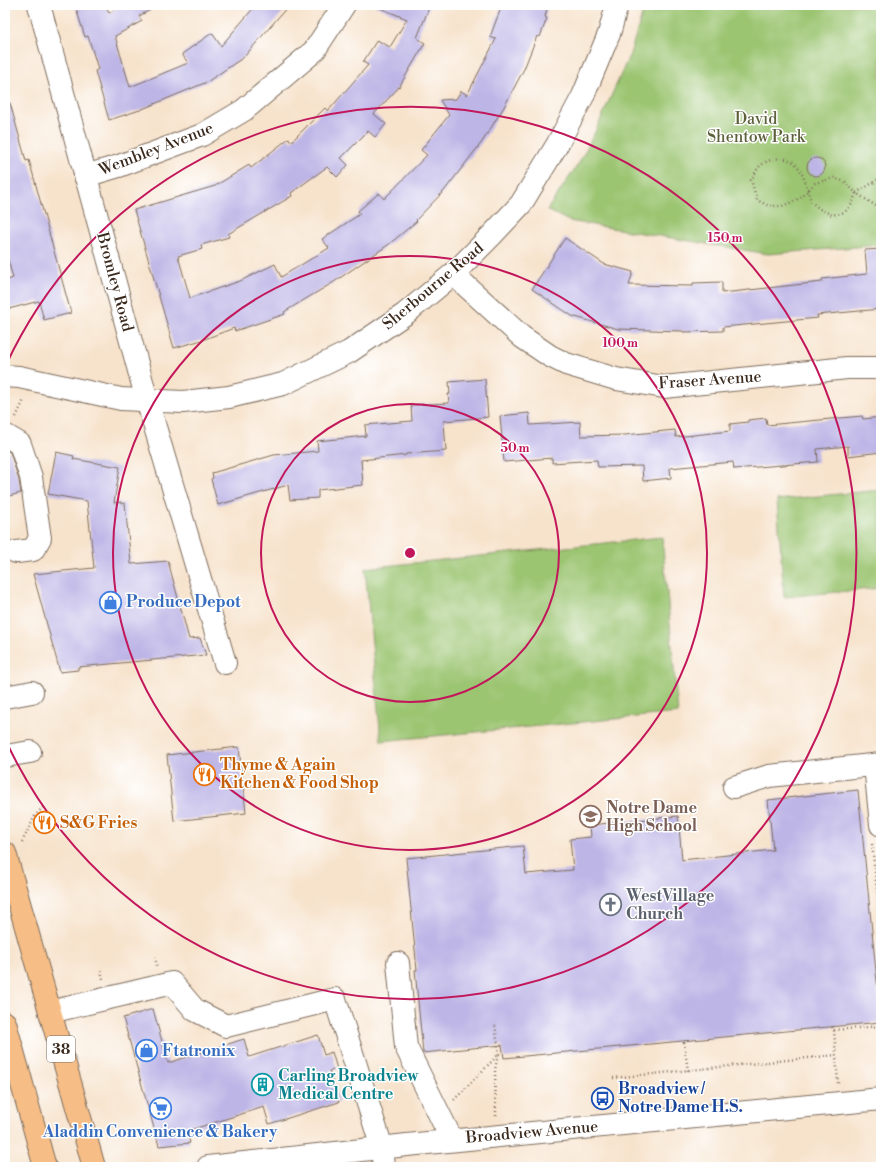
<svg xmlns="http://www.w3.org/2000/svg" width="886" height="1172" viewBox="0 0 886 1172" font-family="'Libre Bodoni',serif">
<style>
.green{fill:#9bc571;stroke:#6b7848}
.building{fill:#bdb5e6}
.lines{fill:none;stroke-linecap:round;stroke-linejoin:round}
.minor-casing{stroke:#7d6b5b;stroke-width:24}
.major-casing{stroke:#7d6b5b;stroke-width:24}
.path{stroke:#7d6b5b;stroke-width:2.5;stroke-dasharray:1 3;stroke-linecap:butt}
.minor{stroke:#fff;stroke-width:22}
.major{stroke:#f6be86;stroke-width:22}
.ring{fill:none;stroke:#c2185b;stroke-width:2}
.labels{text-anchor:middle;dominant-baseline:central;stroke-width:3;stroke-linejoin:round;paint-order:stroke}
.shield{fill:#fff;stroke:#766a62;stroke-width:1}
.shield-label{font-size:15px;font-weight:bold;fill:#3b2a1e}
.park-label{font-size:16px;fill:#5d603b;stroke:#fff}
.street-label{font-size:16px;fill:#3b2a1e;stroke:#fff}
.shop-label{font-size:16px;font-weight:bold;fill:#366cbe;stroke:#fff;text-anchor:start}
.food-label{font-size:16px;font-weight:bold;fill:#c56008;stroke:#fff;text-anchor:start}
.education-label{font-size:16px;font-weight:bold;fill:#785e54;stroke:#fff;text-anchor:start}
.worship-label{font-size:16px;font-weight:bold;fill:#5b616d;stroke:#fff;text-anchor:start}
.culture-label{font-size:16px;font-weight:bold;fill:#0d838f;stroke:#fff;text-anchor:start}
.transit-label{font-size:16px;font-weight:bold;fill:#164399;stroke:#fff;text-anchor:start}
.centre{fill:#c2185b;stroke:#fff;stroke-width:2}
.ring-label{font-size:12px;text-anchor:middle;font-weight:bold;fill:#c2185b;stroke:#fff;stroke-width:3;stroke-linejoin:round;paint-order:stroke}
</style>
<rect width="100%" height="100%" fill="#fff"/>
<filter id="ink" filterUnits="userSpaceOnUse"><feTurbulence type="fractalNoise" baseFrequency=".025" numOctaves="2"/><feDisplacementMap in="SourceGraphic" scale="8" xChannelSelector="R" yChannelSelector="G"/><feConvolveMatrix kernelMatrix="1 2 1 2 8 2 1 2 1" color-interpolation-filters="sRGB"/></filter>
<filter id="wash" filterUnits="userSpaceOnUse"><feTurbulence type="fractalNoise" baseFrequency=".012" numOctaves="4" result="noise"/><feDisplacementMap in="SourceGraphic" scale="16" xChannelSelector="R" yChannelSelector="G"/><feGaussianBlur stdDeviation="0.9" result="paint"/><feColorMatrix in="noise" values="0 0 0 0 0 0 0 0 0 0 0 0 0 0 0 0 0 1.4 0 .05"/><feComposite in="paint" operator="in"/></filter>
<g filter="url(#wash)">
<rect width="100%" height="100%" fill="#f7e3cc"/>
<!-- green -->
<g class="green">
<polygon points="645,5 881,5 881,245 768,254 569,221 547,210 579,163 596,130 630,54"/>
<polygon points="881,490 881,588 784,597 777,500"/>
<polygon points="662,537 678,713 381,741 365,568"/>
</g>
<g id="blocks">
<!-- building -->
<g class="building">
<polygon points="75,5 106,5 109,13 123,5 160,5 139,16 142,21 115,36 130,87 188,63 182,54 212,33 221,46 256,5 289,5 244,57 207,82 140,110 109,120 95,71 98,69 88,36 85,37"/>
<polygon points="375,5 430,5 417,38 425,43 399,87 374,114 386,124 375,137 368,131 341,158 348,165 337,177 327,167 291,193 292,196 228,234 229,237 201,245 202,249 178,256 190,298 240,281 275,264 281,277 329,248 322,239 360,214 358,211 379,193 384,199 427,155 421,150 449,115 440,100 456,99 461,91 467,95 496,39 490,37 502,5 548,5 545,17 547,18 540,37 537,36 524,69 504,107 482,142 444,191 416,220 417,221 388,245 334,282 284,312 285,314 235,331 234,328 202,340 174,348 134,210 215,186 249,165 251,168 289,138 291,142 325,108 328,111 368,65 363,62 377,40 390,47 407,19 375,6"/>
<polygon points="10,103 26,161 29,160 71,313 44,320 39,301 5,310 5,281 13,278 5,249 5,104"/>
<circle cx="816" cy="167" r="9"/>
<polygon points="565,238 604,264 633,272 629,285 693,286 693,283 722,282 722,293 822,282 822,279 867,274 865,250 881,249 881,309 817,315 818,318 723,327 723,331 683,332 683,331 618,329 572,316 532,289"/>
<polygon points="485,379 488,417 444,421 446,451 406,454 406,455 361,460 363,485 318,490 318,498 290,500 288,485 218,505 211,479 213,478 212,473 274,455 318,451 317,441 366,436 365,425 412,421 411,405 449,403 448,394 450,394 449,382"/>
<polygon points="529,413 530,425 580,422 581,436 625,435 675,430 676,437 730,431 730,424 748,422 748,420 766,418 767,425 862,416 863,419 881,417 881,452 848,456 848,446 817,449 818,462 734,469 733,462 670,468 671,478 643,481 642,466 598,467 597,460 552,463 552,458 504,462 500,416"/>
<polygon points="5,450 10,452 19,480 21,493 5,497"/>
<polygon points="56,452 74,456 73,459 120,467 114,503 121,502 121,504 125,503 131,564 168,561 189,639 200,638 206,655 78,667 78,670 60,672 33,574 94,568 87,501 48,494"/>
<polygon points="239,747 246,813 174,821 167,755"/>
<polygon points="858,790 881,1022 504,1058 502,1045 423,1053 415,970 417,970 406,858 523,846 526,874 573,870 570,839 591,837 590,825 678,816 682,860 773,850 768,800"/>
<polygon points="153,1009 168,1063 244,1039 249,1057 318,1035 324,1055 332,1052 337,1069 329,1071 339,1102 269,1124 264,1107 187,1131 190,1143 159,1146 123,1018"/>
</g>
</g>
</g>
<g filter="url(#ink)">
<use href="#blocks" fill-opacity="0" stroke="#7d6b5b" stroke-width="1"/>
<g class="lines">
<defs>
<g id="minor">
<polyline points="39,5 147,400 225,663"/>
<polyline points="85,176 119,166 202,135 244,110 314,51 344,5"/>
<polyline points="453,274 522,337 550,356 566,364 616,379 664,387 847,368 881,368"/>
<polyline points="5,376 19,377 121,399 183,402 229,397 283,384 349,352 405,314 453,274 491,236 521,204 557,145 583,96 609,34 617,5"/>
<polyline points="5,435 20,444 31,477 40,538 33,550 16,552"/>
<polyline points="5,697 32,692"/>
<polyline points="5,756 30,752"/>
<polyline points="875,765 881,825"/>
<polyline points="734,787 769,776 881,764"/>
<polyline points="398,963 406,1047 452,1140"/>
<polyline points="50,1012 172,983 195,1010 226,1026 335,999 382,1148 384,1167"/>
<polyline points="208,1167 407,1145 881,1099"/>
</g>
<g id="major">
<polyline points="5,853 94,1167"/>
<polyline points="5,1023 45,1167"/>
</g>
</defs>
<!-- minor casing -->
<use href="#minor" class="minor-casing"/>
<!-- major casing -->
<use href="#major" class="major-casing"/>
<!-- path -->
<g class="path">
<polyline points="881,178 856,193 881,209"/>
<path d="M 808,190 C 805,182 803,174 798,167 C 789,154 769,157 759,167 C 756,170 754,176 751,180 L 757,200 L 769,206 L 782,206 L 792,202 L 802,197 L 815,183 L 834,178 L 845,182 L 856,193 L 852,204 L 845,212 L 832,215 L 820,209 L 811,202 L 808,190"/>
<polyline points="16,417 24,400"/>
<polyline points="22,842 35,816 45,805"/>
<polyline points="872,844 881,927"/>
<polyline points="872,934 881,932"/>
<polyline points="155,957 157,966"/>
<polyline points="101,970 103,979"/>
<polyline points="832,1027 834,1030 838,1084"/>
<polyline points="834,1030 881,1026"/>
<polyline points="684,1042 688,1071"/>
<polyline points="613,1078 836,1055"/>
<polyline points="454,1100 499,1054 495,1024"/>
<polyline points="496,1116 495,1070 498,1054"/>
</g>
<!-- minor -->
<use href="#minor" class="minor"/>
<!-- major -->
<use href="#major" class="major"/>
</g>
</g>
<!-- distance rings -->
<g class="ring">
<circle cx="410" cy="553" r="149"/>
<circle cx="410" cy="553" r="297"/>
<path d="M6 365A446 446 0 1 1 6 741"/>
</g>
<!-- icons -->
<defs>
<symbol id="shop-ring" viewBox="-11 -11 22 22"><circle r="9.5" fill="#fff" stroke="#3f7fe0" stroke-width="1.5"/><path d="M-5-2.5h2.3a2.7 3.5 0 0 1 5.4 0H5L5.5 6h-11ZM-1.5-2.5h3a1.5 2.3 0 0 0-3 0Z" fill="#3f7fe0"/></symbol>
<symbol id="restaurant-ring" viewBox="-11 -11 22 22"><circle r="9.5" fill="#fff" stroke="#e8710a" stroke-width="1.5"/><path d="M-5-6h1v4h1v-4h1v4h1v-4h1v5L-1.5 .5V6h-2V.5L-5-1ZM5-6V6H3V1.5H1.5Q1.5-4 5-6Z" fill="#e8710a"/></symbol>
<symbol id="school-ring" viewBox="-11 -11 22 22"><circle r="9.5" fill="#fff" stroke="#8d6e63" stroke-width="1.5"/><path d="M0-5L7-2L0 1L-7-2ZM-4 1L0 2.5L4 1V4Q0 6-4 4Z" fill="#8d6e63"/></symbol>
<symbol id="church-ring" viewBox="-11 -11 22 22"><circle r="9.5" fill="#fff" stroke="#6b7280" stroke-width="1.5"/><path d="M-1.2-6h2.4v3.5h3.3v2.4h-3.3V6h-2.4V-.1h-3.3v-2.4h3.3Z" fill="#6b7280"/></symbol>
<symbol id="building-ring" viewBox="-11 -11 22 22"><circle r="9.5" fill="#fff" stroke="#0f9aa8" stroke-width="1.5"/><path d="M-4-6H4V6H1V3H-1V6H-4ZM-2.5-4.3h1.7v1.8h-1.7ZM.8-4.3h1.7v1.8H.8ZM-2.5-1h1.7V.8h-1.7ZM.8-1h1.7V.8H.8Z" fill="#0f9aa8"/></symbol>
<symbol id="bus-ring" viewBox="-11 -11 22 22"><circle r="9.5" fill="#fff" stroke="#1a4fb4" stroke-width="1.5"/><path d="M-5-6H5V4H4V6H2V4H-2V6H-4V4H-5ZM-3.5-4V0h7V-4ZM-3.5 1.2v1.5H-2V1.2ZM2 1.2v1.5H3.5V1.2Z" fill="#1a4fb4"/></symbol>
<symbol id="supermarket-ring" viewBox="-11 -11 22 22"><circle r="9.5" fill="#fff" stroke="#3f7fe0" stroke-width="1.5"/><path d="M-6-5.5h2.5l.6 2H6L4.5 2H-2.5L-4.4-4H-6ZM-1.5 3.2a1.3 1.3 0 1 0 .1 0ZM3 3.2a1.3 1.3 0 1 0 .1 0Z" fill="#3f7fe0"/></symbol>
</defs>
<g fill-rule="evenodd">
<use href="#shop-ring" x="98" y="590" width="25" height="25"/>
<use href="#restaurant-ring" x="192" y="762" width="25" height="25"/>
<use href="#school-ring" x="578" y="804" width="25" height="25"/>
<use href="#restaurant-ring" x="32" y="810" width="25" height="25"/>
<use href="#church-ring" x="598" y="892" width="25" height="25"/>
<use href="#shop-ring" x="134" y="1038" width="25" height="25"/>
<use href="#building-ring" x="250" y="1072" width="25" height="25"/>
<use href="#bus-ring" x="590" y="1086" width="25" height="25"/>
<use href="#supermarket-ring" x="148" y="1096" width="25" height="25"/>
</g>
<g class="labels">
<!-- shield labels -->
<rect class="shield" x="47" y="1036" width="28" height="26" rx="3"/>
<g class="shield-label">
<text x="61" y="1049">38</text>
</g>
<!-- park labels -->
<g class="park-label">
<text x="756" y="119">David<tspan x="756" dy="18">Shentow Park</tspan></text>
</g>
<!-- street labels -->
<g class="street-label">
<text transform="translate(156 149) rotate(-21)">Wembley Avenue</text>
<text transform="translate(115 282) rotate(75)">Bromley Road</text>
<text transform="translate(433 286) rotate(-40)">Sherbourne Road</text>
<text transform="translate(710 380) rotate(-4)">Fraser Avenue</text>
<text transform="translate(532 1132) rotate(-5)">Broadview Avenue</text>
</g>
<!-- shop labels -->
<g class="shop-label">
<text x="126" y="602">Produce Depot</text>
<text x="162" y="1051">Ftatronix</text>
<text x="160" y="1132" text-anchor="middle">Aladdin Convenience &amp; Bakery</text>
</g>
<!-- food labels -->
<g class="food-label">
<text x="220" y="765">Thyme &amp; Again<tspan x="220" dy="18">Kitchen &amp; Food Shop</tspan></text>
<text x="60" y="823">S&amp;G Fries</text>
</g>
<!-- education labels -->
<g class="education-label">
<text x="606" y="808">Notre Dame<tspan x="606" dy="18">High School</tspan></text>
</g>
<!-- worship labels -->
<g class="worship-label">
<text x="626" y="896">WestVillage<tspan x="626" dy="18">Church</tspan></text>
</g>
<!-- culture labels -->
<g class="culture-label">
<text x="278" y="1076">Carling Broadview<tspan x="278" dy="18">Medical Centre</tspan></text>
</g>
<!-- transit labels -->
<g class="transit-label">
<text x="618" y="1089">Broadview /<tspan x="618" dy="18">Notre Dame H.S.</tspan></text>
</g>
</g>
<circle cx="410" cy="553" r="6" class="centre"/>
<g class="ring-label">
<text x="725" y="242">150 m</text>
<text x="620" y="347">100 m</text>
<text x="515" y="452">50 m</text>
</g>
<!-- margin -->
<rect width="886" height="1172" fill="none" stroke="#fff" stroke-width="20"/>
</svg>
